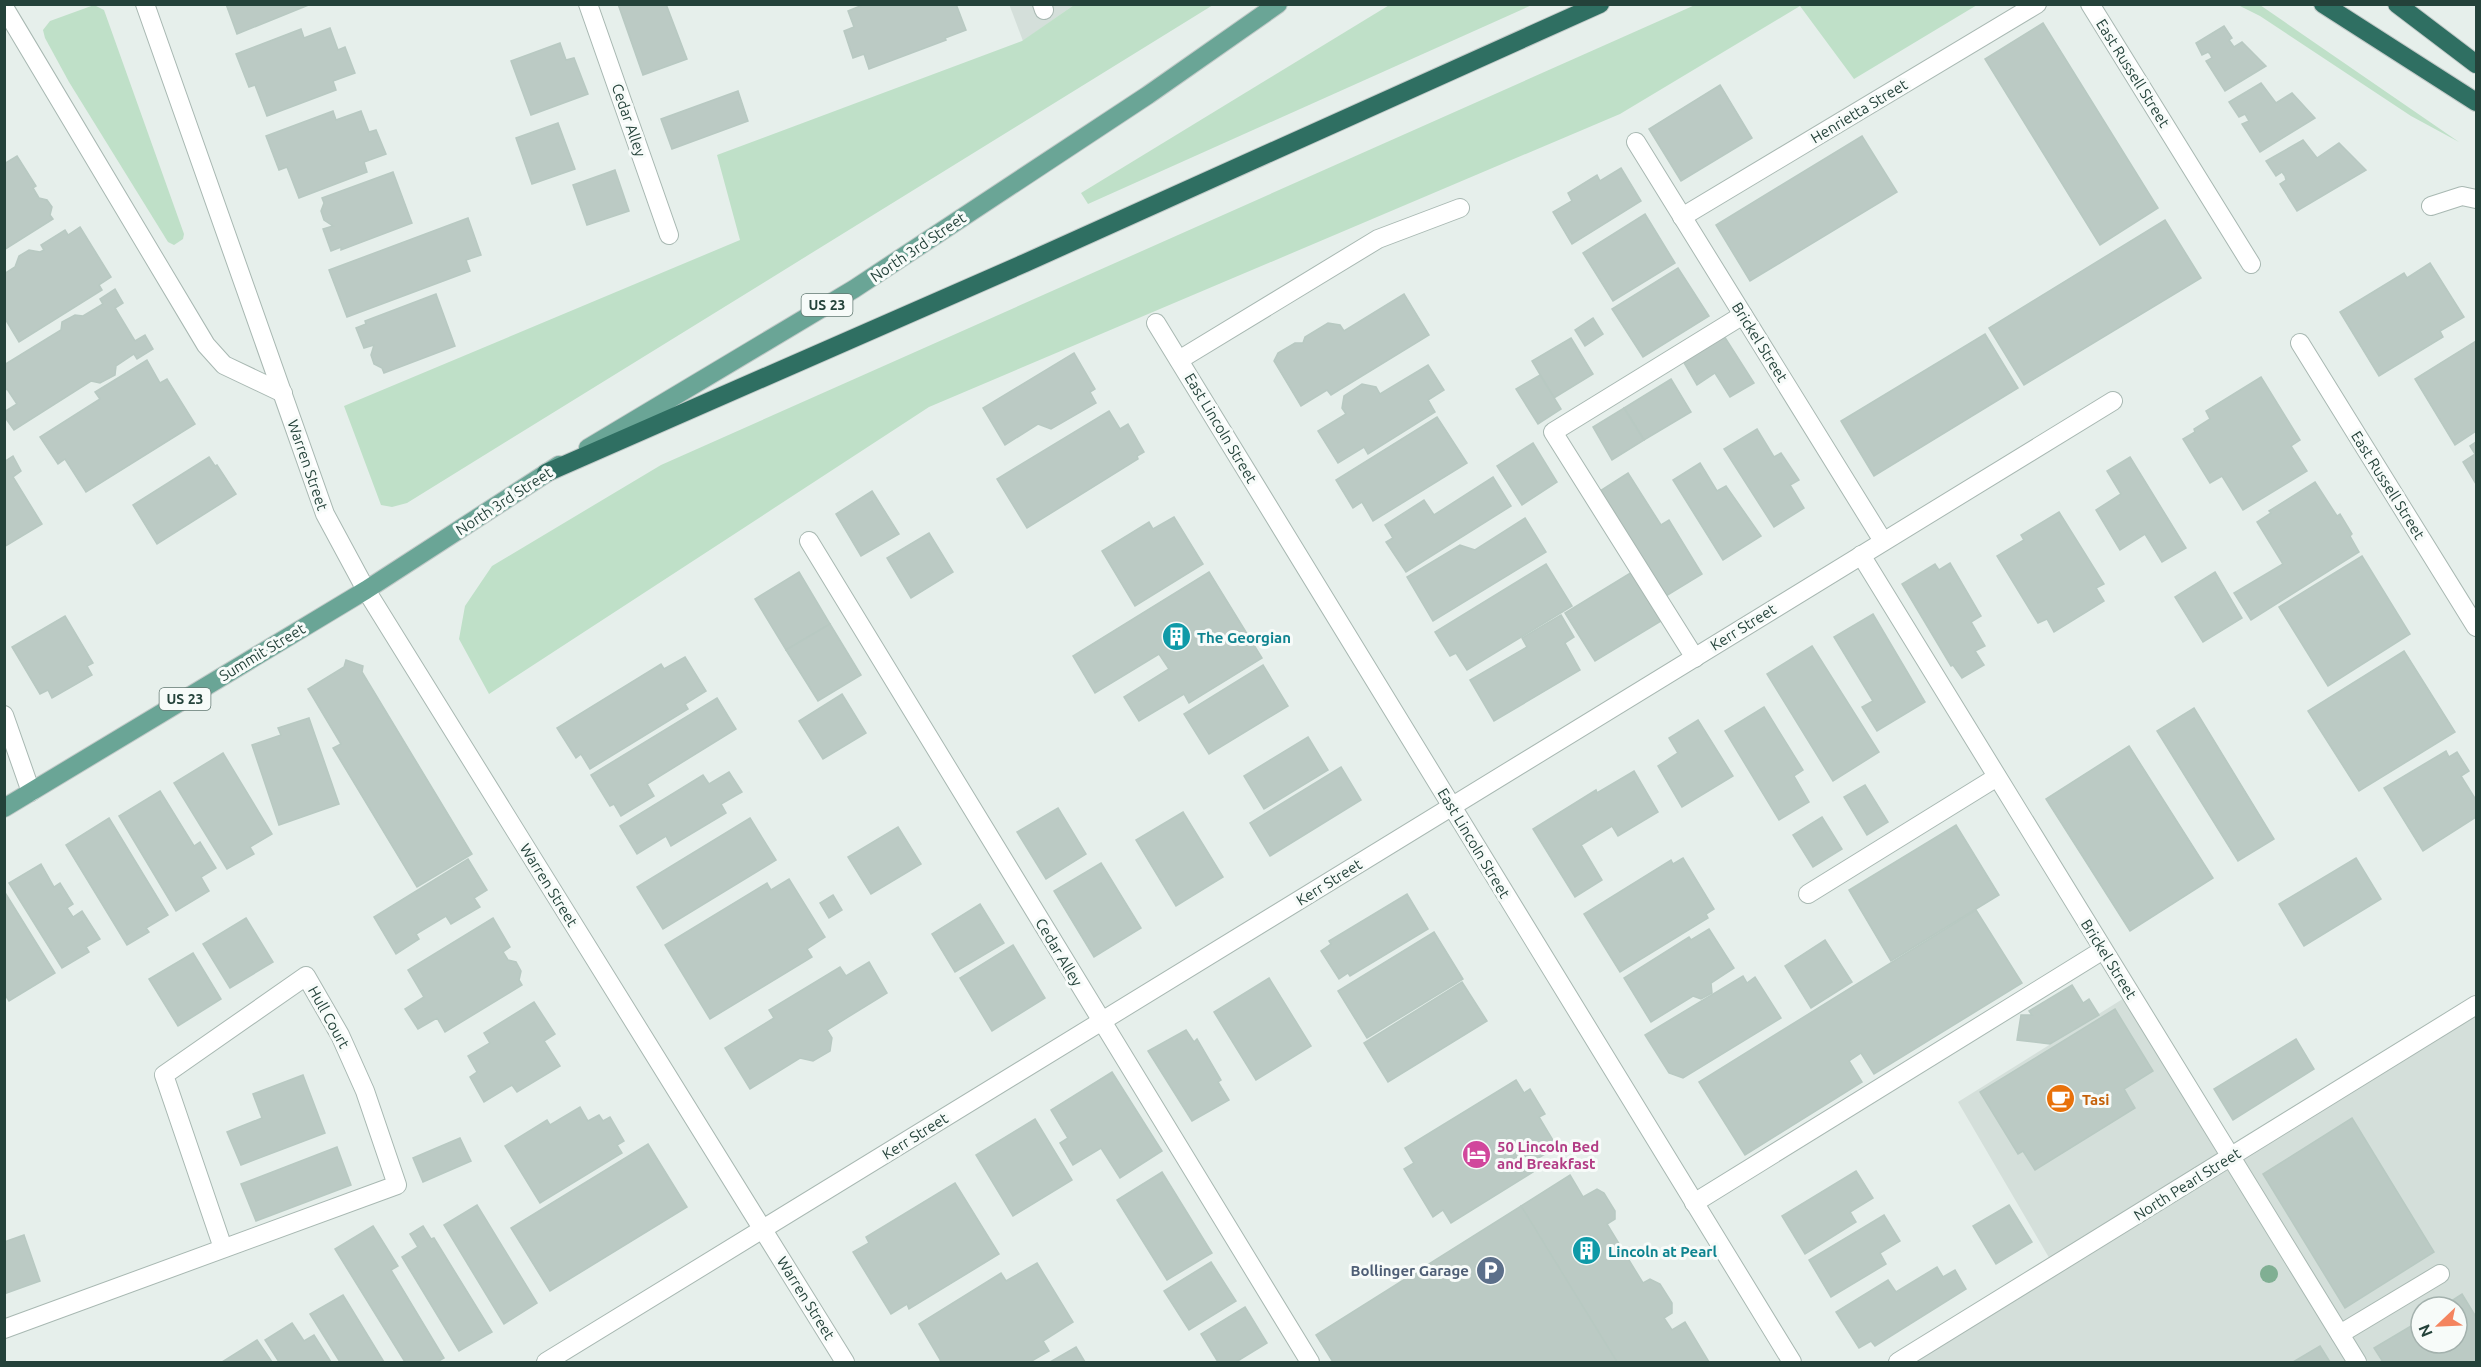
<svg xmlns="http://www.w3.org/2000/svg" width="2481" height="1367" viewBox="0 0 2481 1367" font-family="Ubuntu,sans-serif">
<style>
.built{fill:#d4dfda;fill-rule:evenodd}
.green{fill:#bfe0c8}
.building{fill:#bbcac4;stroke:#b8c9c2;stroke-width:1.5}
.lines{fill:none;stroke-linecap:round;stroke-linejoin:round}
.minor-casing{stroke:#a8b8b2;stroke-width:20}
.major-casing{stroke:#c2cac8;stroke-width:20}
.highway-casing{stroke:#c2cac8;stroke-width:20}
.minor{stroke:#fff;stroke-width:18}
.major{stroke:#6aa596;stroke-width:18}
.highway{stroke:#2f6f62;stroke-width:18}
.tree{fill:#80af93}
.labels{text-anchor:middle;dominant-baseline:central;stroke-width:6;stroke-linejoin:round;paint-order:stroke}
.shield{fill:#f7fbf9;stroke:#637a73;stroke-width:1.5}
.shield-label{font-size:14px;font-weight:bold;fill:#24423a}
.street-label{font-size:15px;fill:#24423a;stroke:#f7fbf9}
.culture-label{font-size:15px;font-weight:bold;fill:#0d838f;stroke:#f7fbf9;text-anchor:start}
.food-label{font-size:15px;font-weight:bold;fill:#c56008;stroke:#f7fbf9;text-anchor:start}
.hotel-label{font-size:15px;font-weight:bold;fill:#b23c85;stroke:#f7fbf9;text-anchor:start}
.service-label{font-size:15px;font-weight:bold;fill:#4e5e75;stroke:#f7fbf9;text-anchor:end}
</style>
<rect width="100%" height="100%" fill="#e6efeb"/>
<!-- built -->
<g class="built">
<polygon points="1009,4 1074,5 1023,41"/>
<path d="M 2137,990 L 2238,1160 L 2476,1015 L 2476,1362 L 1909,1362 L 2058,1273 L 1958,1102 ZM 2421,1307 L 2457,1307 L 2457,1343 L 2421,1343 Z"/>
</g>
<!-- green -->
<g class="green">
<polygon points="1391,4 1532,5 1088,204 1081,193"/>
<polygon points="94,5 104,10 184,234 183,239 174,245 168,242 69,82 45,38 43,30 50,21"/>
<polygon points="1074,5 1213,5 407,503 392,507 381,505 344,406 740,240 717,155 1022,41"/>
<polygon points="1695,5 1977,5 1854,79 1800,6 1620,114 929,407 489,694 459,639 465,606 492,566 661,465"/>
<polygon points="2238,5 2260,5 2459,142 2411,116 2260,16"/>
</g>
<!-- building -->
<g class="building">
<polygon points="226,4 311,4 237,34"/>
<polygon points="618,4 666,4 687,59 643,75"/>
<polygon points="865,4 956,4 966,30 945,38 946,40 869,69 864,54 853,58 844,31 854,27 848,11"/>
<polygon points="2043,23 2158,208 2100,245 1985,59"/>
<polygon points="2224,26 2232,38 2229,40 2234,47 2242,42 2266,66 2225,91 2206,61 2212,58 2210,54 2208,52 2202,55 2196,43"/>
<polygon points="330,28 338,50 345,47 355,73 333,81 336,90 267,116 255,85 249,87 236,54 301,29 304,38"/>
<polygon points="560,43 566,60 574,58 588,94 531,115 511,61"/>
<polygon points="2261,83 2276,103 2292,93 2315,118 2260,152 2242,124 2249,121 2245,114 2239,117 2229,102"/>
<polygon points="1720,85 1752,138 1681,181 1649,129"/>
<polygon points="738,91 748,121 672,149 661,119"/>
<polygon points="333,111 336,120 361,111 369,132 376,130 386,154 364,162 367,172 299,198 287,167 279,170 266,136"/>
<polygon points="558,123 575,169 532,184 516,138"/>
<polygon points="1862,136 1897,192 1750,281 1716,225"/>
<polygon points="2303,140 2317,158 2339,143 2366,170 2297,211 2280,184 2286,180 2285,176 2282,172 2276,176 2266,161"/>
<polygon points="17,156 36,186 33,188 39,198 47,200 52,207 50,215 53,219 4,250 4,164"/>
<polygon points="1621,168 1641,201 1572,244 1553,212 1572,201 1568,193 1597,175 1600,181"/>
<polygon points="615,170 629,211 587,225 573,185"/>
<polygon points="393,172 412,223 341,250 341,247 331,251 323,229 333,226 324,220 321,211 324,203 322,198"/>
<polygon points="1645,214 1675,263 1613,301 1583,253"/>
<polygon points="468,218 481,255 466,260 470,271 347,317 329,270"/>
<polygon points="2165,220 2201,278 2024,385 1989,328"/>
<polygon points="80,227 111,277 99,285 102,290 19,342 4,317 4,274 15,267 19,256 29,250 40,252 44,250 41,245 65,230 68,235"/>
<polygon points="2430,263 2464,317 2440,331 2443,337 2379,376 2340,312 2404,273 2407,278"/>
<polygon points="1678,268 1709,316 1643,357 1612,309"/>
<polygon points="115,289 123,303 115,308 135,341 145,335 153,349 137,359 134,354 116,366 115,375 100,383 91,381 14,430 4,416 4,412 17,404 7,389 4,391 4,365 61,330 62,322 75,315 83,316 103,304 100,299"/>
<polygon points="436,294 455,346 384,373 382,368 374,364 371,355 374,345 364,348 356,328 366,324 365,321"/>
<polygon points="1404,294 1429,335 1331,395 1327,390 1301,406 1274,361 1278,353 1295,343 1303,343 1305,337 1328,323 1340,325 1344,331"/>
<polygon points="1593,318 1603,334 1585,346 1575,330"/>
<polygon points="1985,334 2018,388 1874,476 1841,421"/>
<polygon points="1724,336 1754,383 1730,397 1715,373 1697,385 1683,361"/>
<polygon points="1571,338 1593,374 1554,398 1532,361"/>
<polygon points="2476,341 2476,431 2455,445 2415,379"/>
<polygon points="1074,353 1095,389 1090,392 1096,403 1051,429 1038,424 1005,445 983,408"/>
<polygon points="147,360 160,383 167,379 195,424 86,492 65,459 58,464 40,437 100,399 95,392"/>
<polygon points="1428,365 1444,390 1428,400 1435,412 1368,454 1364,447 1338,463 1318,431 1346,414 1342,408 1344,396 1362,384 1376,387 1380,394"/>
<polygon points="1540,375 1561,409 1538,424 1516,389"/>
<polygon points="2261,377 2300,440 2291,446 2307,471 2243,510 2222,476 2210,483 2183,439 2195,432 2194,429 2210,419 2206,411"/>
<polygon points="1671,379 1691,412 1644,440 1624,408"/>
<polygon points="1624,408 1644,440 1612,460 1593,427"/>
<polygon points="1109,411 1120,429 1128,424 1144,452 1137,456 1138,459 1027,528 997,479"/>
<polygon points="1437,417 1467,463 1373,521 1362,502 1353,508 1336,480"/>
<polygon points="1757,429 1774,457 1781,453 1799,480 1790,485 1804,508 1774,527 1724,449"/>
<polygon points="2476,442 2476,484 2463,462 2475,454 2470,446"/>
<polygon points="1533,443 1557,482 1522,505 1497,466"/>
<polygon points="13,456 21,471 13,477 42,524 4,547 4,462"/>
<polygon points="209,457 215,466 217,465 236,494 157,544 133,505"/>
<polygon points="2130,457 2186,548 2162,562 2145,534 2120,550 2096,510 2121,494 2107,471"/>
<polygon points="1700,463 1717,491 1726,486 1761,536 1723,560 1673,480"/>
<polygon points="1628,473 1661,525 1669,520 1702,574 1666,596 1600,491"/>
<polygon points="1493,477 1511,506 1406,572 1386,542 1393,538 1385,525 1424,500 1434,515"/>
<polygon points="2315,482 2337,516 2340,514 2352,534 2350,536 2359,552 2251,620 2234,593 2283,564 2257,522 2271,513 2269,511"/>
<polygon points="872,491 899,534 861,556 836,514"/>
<polygon points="2059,512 2104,584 2096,588 2104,601 2054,632 2047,619 2038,623 1997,556 2024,540 2021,535"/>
<polygon points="1174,517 1203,564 1135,606 1102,551 1149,522 1153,529"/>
<polygon points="1525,518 1546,552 1433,621 1407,577 1460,545 1475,550"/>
<polygon points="929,533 953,572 911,598 887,558"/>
<polygon points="2362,556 2410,634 2328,686 2279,607"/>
<polygon points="1950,563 1981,616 1971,622 1985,646 1975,651 1984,665 1962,678 1953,665 1951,666 1902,584 1935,564 1939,570"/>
<polygon points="1546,564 1572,606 1467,670 1456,653 1450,656 1435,632"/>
<polygon points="799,572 830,624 786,650 755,599"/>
<polygon points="1209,572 1262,658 1189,703 1184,694 1139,721 1124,697 1169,669 1159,654 1095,693 1073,656"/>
<polygon points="1632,572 1661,621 1595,661 1565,613"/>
<polygon points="2215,572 2242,618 2203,642 2175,597"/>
<polygon points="1873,614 1925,702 1877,731 1862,707 1873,701 1834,637"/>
<polygon points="1561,615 1574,637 1565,643 1580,670 1494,721 1470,680 1527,647 1522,638"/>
<polygon points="65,616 93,663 87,666 92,675 52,698 48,690 40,694 12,647"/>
<polygon points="830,624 861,675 818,701 786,650"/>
<polygon points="1812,646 1879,752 1833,781 1767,674"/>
<polygon points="2404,651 2455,732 2359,791 2308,711"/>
<polygon points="685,657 706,691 685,704 688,709 590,769 581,754 576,758 557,728 661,664 664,669"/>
<polygon points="346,660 363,666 362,672 472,854 417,887 333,748 341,744 308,689 344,667"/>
<polygon points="1263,665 1288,706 1209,754 1184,714"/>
<polygon points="842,694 866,733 823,759 799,721"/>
<polygon points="717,698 736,729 647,784 654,796 621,816 614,804 610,806 591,775"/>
<polygon points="1764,707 1803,770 1794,776 1809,802 1779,820 1725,731"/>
<polygon points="2194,708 2274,839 2238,861 2157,731"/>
<polygon points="309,718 339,804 279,825 252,745 281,735 278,728"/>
<polygon points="1698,720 1733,776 1682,807 1658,766 1678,753 1669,738"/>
<polygon points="1308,737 1328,770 1264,809 1244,776"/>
<polygon points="2129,746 2213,878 2130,931 2046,799"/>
<polygon points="2446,751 2449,757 2457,752 2469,771 2461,776 2476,800 2476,817 2423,851 2384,788"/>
<polygon points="223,753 272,834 250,847 254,854 227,869 174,783"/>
<polygon points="1341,767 1361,800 1270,856 1250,823"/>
<polygon points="1634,771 1658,812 1618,836 1612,826 1581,845 1602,880 1575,897 1533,829 1596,790 1597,793"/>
<polygon points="729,772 742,792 721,804 726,813 671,846 666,836 637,854 620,826 703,775 709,784"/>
<polygon points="1865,785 1888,822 1867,835 1844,797"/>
<polygon points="160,791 194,846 200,842 216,868 201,877 209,891 176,911 119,816"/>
<polygon points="1058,808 1086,854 1046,879 1017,832"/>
<polygon points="1183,812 1223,877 1176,906 1136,840"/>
<polygon points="1822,817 1842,849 1813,867 1793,835"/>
<polygon points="109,818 168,915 146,928 149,932 127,945 66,845"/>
<polygon points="750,818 776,860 663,929 637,887"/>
<polygon points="1956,825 1999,895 1891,961 1849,890"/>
<polygon points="898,827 921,864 871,894 848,857"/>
<polygon points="1683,858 1714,909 1706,914 1708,918 1620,972 1584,914 1671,860 1673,864"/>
<polygon points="2356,858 2381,899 2304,946 2279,904"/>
<polygon points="468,859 487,890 474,898 480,907 451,924 446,916 416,934 419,939 396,954 374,917"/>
<polygon points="1101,863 1141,928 1094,957 1054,891"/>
<polygon points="41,864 54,887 60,883 73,904 67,908 73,917 82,911 100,939 86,947 89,952 62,968 9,883"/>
<polygon points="789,879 825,937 807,949 812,957 710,1019 665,945 767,883 771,890"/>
<polygon points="4,891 55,973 9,1001 4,993"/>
<polygon points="1407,894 1428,929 1350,976 1348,973 1339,979 1321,951 1331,944 1329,941"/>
<polygon points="833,895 842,910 829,918 820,903"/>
<polygon points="980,904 1004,943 955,972 932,934"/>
<polygon points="1976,910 2022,983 1874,1074 1861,1053 1849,1061 1862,1082 1745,1155 1699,1082"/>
<polygon points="246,918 273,962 230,988 203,944"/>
<polygon points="493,918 510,947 503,952 508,960 516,962 521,971 519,980 522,985 445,1032 437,1018 418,1029 405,1009 424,997 408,970"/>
<polygon points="1709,929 1734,968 1711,983 1712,993 1701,999 1693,996 1651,1022 1624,978 1689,937 1691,940"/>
<polygon points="1434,932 1463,979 1367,1038 1338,991"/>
<polygon points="1825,940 1852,982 1811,1008 1785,966"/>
<polygon points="1013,945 1045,998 992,1031 960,978"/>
<polygon points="193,953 221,999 178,1026 149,979"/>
<polygon points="869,962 887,993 827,1030 832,1038 830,1051 813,1061 800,1058 750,1089 725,1048 774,1018 769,1010 840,967 846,976"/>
<polygon points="1743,976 1747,983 1755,977 1781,1018 1683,1078 1669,1073 1645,1035"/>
<polygon points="1269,978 1311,1046 1256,1080 1214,1012"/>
<polygon points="1462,982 1487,1021 1388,1082 1364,1043"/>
<polygon points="2072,985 2083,1003 2089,999 2099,1015 2050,1044 2017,1040 2021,1015 2032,1015 2029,1011"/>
<polygon points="534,1002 555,1034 544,1041 560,1066 517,1092 512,1085 484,1102 470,1077 477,1072 468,1056 490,1043 484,1033"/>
<polygon points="2115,1009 2153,1071 2124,1089 2135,1108 2035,1170 2023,1151 2018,1154 1980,1092"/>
<polygon points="1186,1030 1194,1042 1197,1039 1221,1080 1218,1082 1229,1100 1192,1121 1148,1051"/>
<polygon points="2296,1039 2314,1069 2233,1120 2214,1089"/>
<polygon points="1112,1072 1162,1151 1120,1178 1101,1148 1073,1165 1060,1143 1068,1138 1051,1110"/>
<polygon points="303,1075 325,1133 241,1165 227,1132 262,1118 253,1094"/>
<polygon points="1516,1080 1524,1093 1530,1089 1545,1114 1539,1117 1557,1147 1528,1164 1533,1172 1451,1223 1443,1210 1433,1217 1404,1169 1414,1163 1405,1148"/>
<polygon points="580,1107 588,1121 599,1115 603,1121 610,1117 624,1141 617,1145 622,1153 540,1203 505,1146 547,1120 550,1125"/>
<polygon points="2352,1118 2434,1252 2345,1308 2263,1174"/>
<polygon points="1035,1119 1072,1180 1013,1216 976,1155"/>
<polygon points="460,1138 471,1161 423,1182 413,1158"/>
<polygon points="648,1144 687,1207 550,1291 511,1228"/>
<polygon points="337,1147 351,1185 256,1221 241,1184"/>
<polygon points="1856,1171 1873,1198 1850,1212 1856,1222 1805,1254 1782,1216"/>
<polygon points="1162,1172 1212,1253 1167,1280 1117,1200"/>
<polygon points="1570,1175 1583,1197 1597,1189 1604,1193 1615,1211 1615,1219 1607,1224 1643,1283 1650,1279 1660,1284 1672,1303 1672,1313 1664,1318 1672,1330 1685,1322 1709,1362 1617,1362 1521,1206"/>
<polygon points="955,1183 999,1254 909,1309 907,1304 891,1314 853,1252 869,1243 866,1237"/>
<polygon points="477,1205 537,1303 504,1324 444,1225"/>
<polygon points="2009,1205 2032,1242 1996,1264 1973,1226"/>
<polygon points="1521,1206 1617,1362 1333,1362 1316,1335"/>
<polygon points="1884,1215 1900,1241 1880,1253 1886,1264 1831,1297 1809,1260"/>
<polygon points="373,1226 398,1266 391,1270 444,1358 437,1362 405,1362 335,1249"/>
<polygon points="423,1226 431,1239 434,1238 492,1332 459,1351 402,1257 418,1247 410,1234"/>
<polygon points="24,1235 40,1281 4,1294 4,1242"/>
<polygon points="1211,1262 1236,1301 1189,1330 1164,1291"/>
<polygon points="1037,1263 1073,1322 1043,1341 1049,1351 1030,1362 938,1362 941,1361 919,1324 1001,1273 1006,1281"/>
<polygon points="1937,1267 1943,1277 1955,1270 1966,1289 1875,1346 1871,1341 1859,1348 1836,1312 1888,1280 1896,1292"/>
<polygon points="2462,1294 2476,1317 2476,1362 2383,1362 2374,1348 2421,1320 2421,1343 2457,1343 2457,1307 2442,1307"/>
<polygon points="343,1295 384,1362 340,1362 310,1314"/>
<polygon points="1245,1307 1267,1343 1236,1362 1218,1362 1201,1334"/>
<polygon points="292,1323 304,1341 314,1335 331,1362 279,1362 265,1340"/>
<polygon points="257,1340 272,1362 222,1362"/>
<polygon points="2320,1346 2330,1362 2293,1362"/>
<polygon points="1076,1347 1085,1362 1050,1362"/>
</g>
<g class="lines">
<defs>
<g id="minor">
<polyline points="145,4 325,514 366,590 845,1362"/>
<polyline points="588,4 669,235"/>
<polyline points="1042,4 1044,10"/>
<polyline points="2090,4 2251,264"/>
<polyline points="4,7 206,345 224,365 283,393"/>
<polyline points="1636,142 1883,541"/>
<polyline points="2431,206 2462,196 2476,199"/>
<polyline points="1682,217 2037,4"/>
<polyline points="1156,323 1792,1362"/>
<polyline points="2300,343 2476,627"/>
<polyline points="1179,360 1378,239 1460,208"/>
<polyline points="809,541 1310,1362"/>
<polyline points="1861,555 2357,1362"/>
<polyline points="1695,658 1553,432 1743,315"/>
<polyline points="4,715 31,792"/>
<polyline points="1808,894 1997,777"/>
<polyline points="1694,1203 2103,950"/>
<polyline points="4,1329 397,1185 365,1091 340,1035 306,976 164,1075 223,1248"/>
<polyline points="2340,1334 2440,1274"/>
<polyline points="546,1362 2113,401"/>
<polyline points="1898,1362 2476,1005"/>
</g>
<g id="major">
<polyline points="588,448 854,289 1148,95 1278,4"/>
<polyline points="4,808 366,590 559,465"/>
</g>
<g id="highway">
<polyline points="2323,4 2476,102"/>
<polyline points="2397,4 2476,64"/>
<polyline points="546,473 1025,263 1600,4"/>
</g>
</defs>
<!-- minor casing -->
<use href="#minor" class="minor-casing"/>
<!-- major casing -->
<use href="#major" class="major-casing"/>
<!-- highway casing -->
<use href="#highway" class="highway-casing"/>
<!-- minor -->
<use href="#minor" class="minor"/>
<!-- major -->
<use href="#major" class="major"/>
<!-- highway -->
<use href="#highway" class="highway"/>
</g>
<!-- trees -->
<circle class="tree" cx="2269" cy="1274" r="9"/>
<!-- icons -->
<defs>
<symbol id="building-disc" viewBox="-11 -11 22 22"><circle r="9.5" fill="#0f9aa8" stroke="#f7fbf9"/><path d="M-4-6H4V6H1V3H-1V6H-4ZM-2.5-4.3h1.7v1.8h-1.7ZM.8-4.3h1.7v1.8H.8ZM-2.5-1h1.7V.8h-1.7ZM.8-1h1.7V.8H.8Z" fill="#fff"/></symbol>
<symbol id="cafe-disc" viewBox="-11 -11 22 22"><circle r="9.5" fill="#e8710a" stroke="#f7fbf9"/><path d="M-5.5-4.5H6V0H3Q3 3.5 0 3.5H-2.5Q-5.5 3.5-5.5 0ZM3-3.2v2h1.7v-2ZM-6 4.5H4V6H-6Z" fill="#fff"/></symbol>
<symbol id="hotel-disc" viewBox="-11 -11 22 22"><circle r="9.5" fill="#d1479c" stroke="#f7fbf9"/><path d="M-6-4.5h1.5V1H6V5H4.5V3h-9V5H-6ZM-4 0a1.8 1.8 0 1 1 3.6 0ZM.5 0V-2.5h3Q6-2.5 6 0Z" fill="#fff"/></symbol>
<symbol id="parking-disc" viewBox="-11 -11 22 22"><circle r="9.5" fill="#5c6f8a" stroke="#f7fbf9"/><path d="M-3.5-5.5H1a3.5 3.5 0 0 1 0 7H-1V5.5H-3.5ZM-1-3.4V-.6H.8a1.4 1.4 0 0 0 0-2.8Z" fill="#fff"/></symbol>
</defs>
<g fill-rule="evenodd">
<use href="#building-disc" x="1160" y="620" width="33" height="33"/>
<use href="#cafe-disc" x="2044" y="1082" width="33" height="33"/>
<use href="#hotel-disc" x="1460" y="1138" width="33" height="33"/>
<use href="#building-disc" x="1570" y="1234" width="33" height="33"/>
<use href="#parking-disc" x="1474" y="1254" width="33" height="33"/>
</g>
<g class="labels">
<!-- shield labels -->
<g class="shield">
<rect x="801.5" y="294" width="51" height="22" rx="4.5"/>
<rect x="159.5" y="688" width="51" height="22" rx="4.5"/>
</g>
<g class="shield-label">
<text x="827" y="305">US 23</text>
<text x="185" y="699">US 23</text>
</g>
<!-- street labels -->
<g class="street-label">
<text transform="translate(2133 73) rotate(58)">East Russell Street</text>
<text transform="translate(1859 111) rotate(-31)">Henrietta Street</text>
<text transform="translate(629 120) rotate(71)">Cedar Alley</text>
<text transform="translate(918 247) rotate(-34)">North 3rd Street</text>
<text transform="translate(1760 342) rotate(58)">Brickel Street</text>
<text transform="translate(1221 428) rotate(59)">East Lincoln Street</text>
<text transform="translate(308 465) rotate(71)">Warren Street</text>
<text transform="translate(2388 485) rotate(58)">East Russell Street</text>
<text transform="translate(504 501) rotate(-33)">North 3rd Street</text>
<text transform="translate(1743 627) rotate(-32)">Kerr Street</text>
<text transform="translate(262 652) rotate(-31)">Summit Street</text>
<text transform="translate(1474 843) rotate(59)">East Lincoln Street</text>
<text transform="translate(1329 882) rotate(-32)">Kerr Street</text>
<text transform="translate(549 885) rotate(58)">Warren Street</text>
<text transform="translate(1059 952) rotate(59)">Cedar Alley</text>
<text transform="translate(2109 959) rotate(58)">Brickel Street</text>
<text transform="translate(329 1017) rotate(61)">Hull Court</text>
<text transform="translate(915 1136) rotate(-32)">Kerr Street</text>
<text transform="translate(2187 1184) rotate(-32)">North Pearl Street</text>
<text transform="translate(806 1298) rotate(58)">Warren Street</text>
</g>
<!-- culture labels -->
<g class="culture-label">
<text x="1197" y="637">The Georgian</text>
<text x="1608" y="1251">Lincoln at Pearl</text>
</g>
<!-- food labels -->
<g class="food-label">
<text x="2082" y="1099">Tasi</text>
</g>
<!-- hotel labels -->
<g class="hotel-label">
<text x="1497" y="1146">50 Lincoln Bed<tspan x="1497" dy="17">and Breakfast</tspan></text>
</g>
<!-- service labels -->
<g class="service-label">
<text x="1469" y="1270">Bollinger Garage</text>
</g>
</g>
<!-- border -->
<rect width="2481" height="1367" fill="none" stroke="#24423a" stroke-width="12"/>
<!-- north arrow -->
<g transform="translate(2439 1325) rotate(247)"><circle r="28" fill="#f7fbf9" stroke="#a3b1ad" stroke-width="1.5"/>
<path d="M0-4.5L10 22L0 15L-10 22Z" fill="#f4845f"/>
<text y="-9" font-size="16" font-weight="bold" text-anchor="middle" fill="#24423a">N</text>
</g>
</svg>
